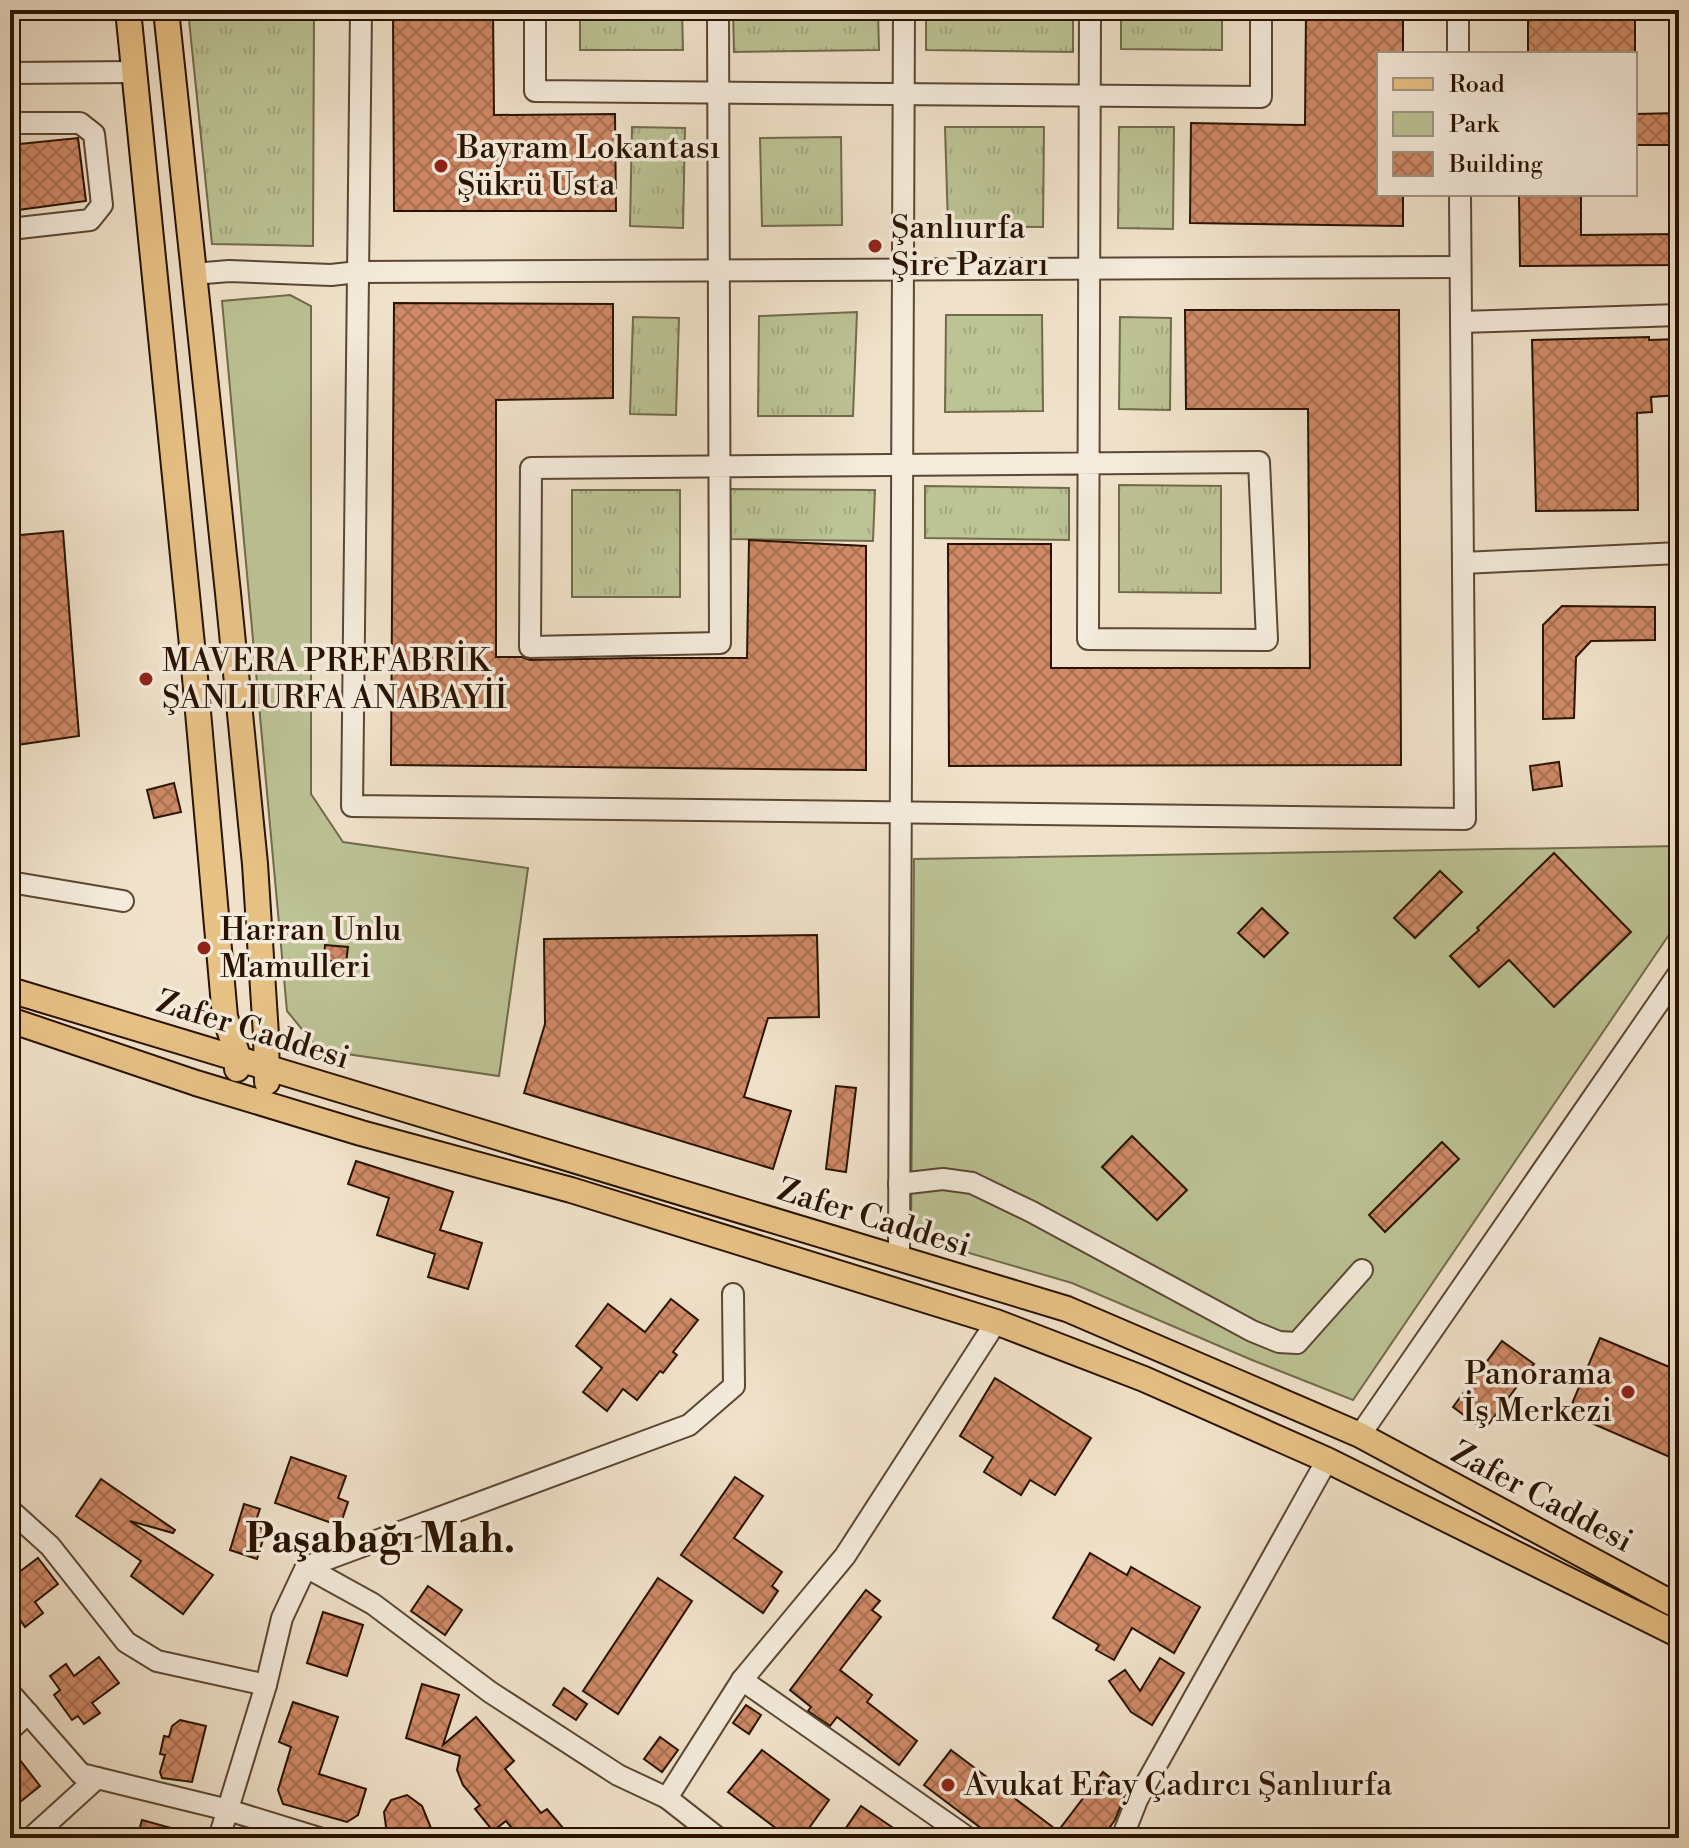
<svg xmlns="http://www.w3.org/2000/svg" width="1689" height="1848" viewBox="0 0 1689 1848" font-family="'Libre Bodoni',serif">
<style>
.grass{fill:url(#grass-tufts);stroke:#726b4a;stroke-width:2}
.park{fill:#bcc395;stroke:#726b4a;stroke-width:2}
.building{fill:url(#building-cross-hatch);stroke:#291300;stroke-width:2}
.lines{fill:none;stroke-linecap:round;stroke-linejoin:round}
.minor-casing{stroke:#5b4732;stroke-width:24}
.major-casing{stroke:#291300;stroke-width:28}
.minor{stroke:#f5ecdd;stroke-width:20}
.major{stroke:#e8c185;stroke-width:24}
.poi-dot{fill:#8f2418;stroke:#f5ecdd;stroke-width:3}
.labels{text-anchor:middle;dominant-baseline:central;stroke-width:7;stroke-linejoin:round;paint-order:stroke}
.poi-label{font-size:32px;fill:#291300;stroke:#f5ecdd;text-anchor:start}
.street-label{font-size:32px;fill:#291300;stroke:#f5ecdd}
.district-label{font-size:40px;font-weight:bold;fill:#291300;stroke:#f5ecdd}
</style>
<defs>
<pattern id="grass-tufts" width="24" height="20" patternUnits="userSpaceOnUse" patternTransform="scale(2)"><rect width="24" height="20" fill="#bcc395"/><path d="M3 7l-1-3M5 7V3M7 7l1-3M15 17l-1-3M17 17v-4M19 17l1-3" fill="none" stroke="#a2a77f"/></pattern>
<pattern id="building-cross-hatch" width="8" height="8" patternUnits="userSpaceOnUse" patternTransform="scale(2)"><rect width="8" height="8" fill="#cf8966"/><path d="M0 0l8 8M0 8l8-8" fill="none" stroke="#a86f52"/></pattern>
</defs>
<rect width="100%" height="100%" fill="#f0e2ca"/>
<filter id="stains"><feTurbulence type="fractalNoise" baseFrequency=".0025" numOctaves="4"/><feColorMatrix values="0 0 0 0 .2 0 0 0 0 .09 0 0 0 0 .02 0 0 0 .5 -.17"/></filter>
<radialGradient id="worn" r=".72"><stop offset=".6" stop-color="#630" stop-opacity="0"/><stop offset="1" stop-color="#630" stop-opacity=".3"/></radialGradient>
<!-- grass -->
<g class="grass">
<polygon points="188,10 314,10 313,246 212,244"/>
<polygon points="580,10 682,10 683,50 580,50"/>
<polygon points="733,10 878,10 879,50 734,52"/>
<polygon points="926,10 1073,10 1073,52 926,50"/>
<polygon points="1121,10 1222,10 1222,50 1121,49"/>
<polygon points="632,127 685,128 683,228 630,226"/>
<polygon points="945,127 1044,127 1043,227 948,226"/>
<polygon points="1119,127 1174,127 1173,229 1118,228"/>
<polygon points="841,137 842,225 762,226 760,138"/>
<polygon points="857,312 853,416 758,416 759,316"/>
<polygon points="946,315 1042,315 1043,411 945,412"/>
<polygon points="633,317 679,318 676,415 630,414"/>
<polygon points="1120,317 1171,318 1170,410 1119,409"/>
<polygon points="1119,485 1221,486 1221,593 1119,592"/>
<polygon points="925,486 1069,488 1069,540 925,538"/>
<polygon points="730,489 875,490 873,541 731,539"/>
<rect x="572" y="490" width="108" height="107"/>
</g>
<!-- park -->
<g class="park">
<polygon points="290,295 311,306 311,794 343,842 528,868 499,1076 319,1050 287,1011 222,301"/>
<polygon points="1679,846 1679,920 1353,1400 1252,1360 1072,1283 911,1236 914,859"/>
</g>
<!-- building -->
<g class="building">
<polygon points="393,10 493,10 494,115 615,114 616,211 394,211"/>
<polygon points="1306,10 1403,10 1403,54 1379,54 1379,194 1403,194 1403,226 1190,223 1191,123 1305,125"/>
<rect x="1528" y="10" width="107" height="44"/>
<polygon points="1679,113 1679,145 1635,145 1635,114"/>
<polygon points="78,138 86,201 10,211 10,145"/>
<polygon points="1519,194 1581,194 1581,235 1679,234 1679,265 1520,266"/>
<polygon points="394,303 613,304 613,398 496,400 496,657 522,657 530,660 637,658 747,658 749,540 866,546 866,770 391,765"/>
<polygon points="1185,310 1399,310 1401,765 949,766 948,544 1051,544 1051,668 1310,668 1308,409 1186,409"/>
<polygon points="1649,337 1649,340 1679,339 1679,395 1651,397 1652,412 1637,413 1638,510 1536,511 1532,340"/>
<polygon points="63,531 79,736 10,746 10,536"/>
<polygon points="1562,606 1655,607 1655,640 1591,641 1576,657 1574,718 1543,719 1543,625"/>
<polygon points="1559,762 1562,786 1533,790 1530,766"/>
<polygon points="174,783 181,812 154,818 147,790"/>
<polygon points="1554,853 1631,932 1554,1007 1509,960 1479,987 1450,956 1479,930 1477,928"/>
<polygon points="1440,871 1462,892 1415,938 1394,918"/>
<polygon points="1262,908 1288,933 1264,957 1238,933"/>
<polygon points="817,935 819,1017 768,1018 744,1097 791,1111 773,1169 524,1093 545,1024 544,939"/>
<polygon points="325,945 348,947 346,963 324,960"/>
<polygon points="836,1086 856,1088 846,1172 826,1169"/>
<polygon points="1132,1136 1187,1190 1157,1220 1102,1167"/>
<polygon points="1442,1142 1459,1159 1385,1232 1369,1215"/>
<polygon points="356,1161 453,1192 440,1230 482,1243 468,1289 428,1277 435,1254 377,1235 389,1198 348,1184"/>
<polygon points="671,1299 698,1320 673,1352 677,1355 663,1373 660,1371 637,1400 623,1389 607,1411 583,1392 602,1368 576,1346 608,1304 645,1332"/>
<polygon points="1600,1338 1679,1371 1679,1461 1568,1413"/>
<polygon points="1502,1341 1534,1364 1484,1430 1453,1407"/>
<polygon points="995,1378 1091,1438 1055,1495 1030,1480 1021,1495 984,1472 993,1457 960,1436"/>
<polygon points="291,1457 346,1476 338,1498 348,1502 340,1526 275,1503"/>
<polygon points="735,1477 763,1496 734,1538 782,1572 772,1586 778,1591 763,1613 681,1555"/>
<polygon points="101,1479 175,1530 173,1533 130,1521 213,1575 183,1614 131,1576 141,1561 76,1516"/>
<polygon points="244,1504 260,1509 254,1526 266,1530 257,1559 230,1550"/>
<polygon points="1090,1553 1127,1575 1131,1567 1200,1607 1174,1653 1132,1628 1114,1660 1096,1650 1099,1645 1053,1618"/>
<polygon points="38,1558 58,1584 35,1602 43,1613 25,1627 18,1617 10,1623 10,1579"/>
<polygon points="658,1578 692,1601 618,1714 583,1691"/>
<polygon points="428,1586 462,1610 445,1635 411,1611"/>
<polygon points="866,1590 880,1601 872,1610 881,1617 840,1670 872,1695 867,1702 917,1741 899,1765 837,1717 830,1726 808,1711 811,1707 790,1690"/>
<polygon points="323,1612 363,1625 347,1676 307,1663"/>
<polygon points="99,1657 119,1683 92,1703 100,1713 84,1724 78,1716 72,1720 54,1695 60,1690 50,1676 66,1664 74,1676"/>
<polygon points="1160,1658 1184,1673 1152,1725 1131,1712 1109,1681 1125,1670 1140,1691"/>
<polygon points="422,1684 459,1695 443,1745 476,1717 514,1761 505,1769 541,1813 547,1809 564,1829 553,1838 520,1838 506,1821 493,1831 475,1809 480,1805 463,1785 457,1770 460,1756 406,1738"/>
<polygon points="564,1688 587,1704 576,1720 553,1705"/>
<polygon points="293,1702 338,1717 319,1774 366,1789 358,1815 347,1822 283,1804 278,1790 291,1747 279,1742"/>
<polygon points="746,1705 761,1715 749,1734 733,1723"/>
<polygon points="180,1720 206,1726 192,1782 162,1778 160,1772 165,1755 160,1754 164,1736 169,1737 172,1726"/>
<polygon points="660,1737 678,1750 662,1772 644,1759"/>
<polygon points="10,1747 40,1786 10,1810"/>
<polygon points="762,1750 829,1800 802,1838 789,1838 728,1792"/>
<polygon points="951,1750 1058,1831 1103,1772 1127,1791 1115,1820 1102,1838 994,1838 924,1785"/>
<polygon points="407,1795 422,1806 435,1838 391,1838 386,1827 384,1812 391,1800"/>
<polygon points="861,1806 908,1838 839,1838"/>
<polygon points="142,1820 189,1833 188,1838 137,1838"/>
</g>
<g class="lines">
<defs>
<g id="minor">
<polyline points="361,10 352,806 1465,819 1460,194"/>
<polyline points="535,10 535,91 1261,97 1261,10"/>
<path d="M 718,10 L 720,643 L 530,647 L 531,468 C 774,466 1017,464 1259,462 L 1267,640 L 1088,639 C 1089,429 1089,220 1090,10"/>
<polyline points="1458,10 1458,54"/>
<polyline points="10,73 134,72"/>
<polyline points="10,123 80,123 94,134 102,205 90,220 10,229"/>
<polyline points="193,274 229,271 331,275 358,272 1460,267"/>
<polyline points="1461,322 1679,315"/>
<polyline points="1463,563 1679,553"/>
<polyline points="10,882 123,901"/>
<polyline points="899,1184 943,1179 972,1183 1032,1212 1252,1331 1279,1342 1297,1343 1362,1270"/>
<polyline points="899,1258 904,10"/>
<polyline points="1360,1435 1679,973"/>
<polyline points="10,1510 50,1546 126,1642 157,1661 266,1685"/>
<polyline points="306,1567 373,1604 490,1692 618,1775 667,1798 718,1838"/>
<polyline points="742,1680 968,1838"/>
<polyline points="10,1693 81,1774 228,1810 319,1838"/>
<polyline points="10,1730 28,1713"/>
<polyline points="667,1798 742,1680 845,1556 996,1322"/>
<polyline points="31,1838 97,1778"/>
<polyline points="219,1838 266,1685 282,1618 306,1567 689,1425 734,1386 733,1294"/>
<polyline points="1122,1838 1137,1800 1152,1773 1327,1460"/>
</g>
<g id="major">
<polyline points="128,10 193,655 225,1017 239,1059 237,1069"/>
<polyline points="166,10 228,593 255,864 266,1035 267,1082"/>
<polyline points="10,990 1067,1309 1360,1435 1679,1607"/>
<polyline points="10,1020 196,1083 361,1133 571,1190 996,1322 1144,1379 1327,1460 1679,1635"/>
</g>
</defs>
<!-- minor casing -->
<use href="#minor" class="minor-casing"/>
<!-- major casing -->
<use href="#major" class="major-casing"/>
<!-- minor -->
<use href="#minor" class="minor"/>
<!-- major -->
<use href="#major" class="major"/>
</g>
<!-- markers -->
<g class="poi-dot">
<circle cx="441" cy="166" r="8"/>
<circle cx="875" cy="246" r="8"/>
<circle cx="146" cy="679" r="8"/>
<circle cx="204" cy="948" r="8"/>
<circle cx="1628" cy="1392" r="8"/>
<circle cx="948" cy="1785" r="8"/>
</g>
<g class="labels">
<!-- poi labels -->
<g class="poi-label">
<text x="457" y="148">Bayram Lokantası<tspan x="457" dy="37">Şükrü Usta</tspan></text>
<text x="891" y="228">Şanlıurfa<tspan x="891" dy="37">Şire Pazarı</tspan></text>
<text x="162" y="661">MAVERA PREFABRİK<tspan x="162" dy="37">ŞANLIURFA ANABAYİİ</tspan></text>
<text x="220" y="930">Harran Unlu<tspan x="220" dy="37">Mamulleri</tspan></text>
<text x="1612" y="1374" text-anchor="end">Panorama<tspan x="1612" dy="37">İş Merkezi</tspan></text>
<text x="964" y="1785">Avukat Eray Çadırcı Şanlıurfa</text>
</g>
<!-- street labels -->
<g class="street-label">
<text transform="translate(253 1030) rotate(17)">Zafer Caddesi</text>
<text transform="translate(874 1218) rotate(17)">Zafer Caddesi</text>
<text transform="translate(1542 1497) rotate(28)">Zafer Caddesi</text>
</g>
<!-- district labels -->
<g class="district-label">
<text x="380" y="1540">Paşabağı Mah.</text>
</g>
</g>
<!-- margin -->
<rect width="1689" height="1848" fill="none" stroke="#f0e2ca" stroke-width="40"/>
<rect x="12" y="12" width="1665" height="1824" fill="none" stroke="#291300" stroke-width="4"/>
<rect x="20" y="20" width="1649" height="1808" fill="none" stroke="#291300" stroke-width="2"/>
<!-- legend -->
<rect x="1377" y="52" width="260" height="144" fill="#f5ecdd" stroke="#a39585" stroke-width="2"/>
<rect x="1393" y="78" width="40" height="12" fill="#e8c185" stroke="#a39585" stroke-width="2"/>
<text x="1449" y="92" font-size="24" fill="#291300">Road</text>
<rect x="1393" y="112" width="40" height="24" fill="#bcc395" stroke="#a39585" stroke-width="2"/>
<text x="1449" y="132" font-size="24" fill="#291300">Park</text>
<rect x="1393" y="152" width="40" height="24" fill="url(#building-cross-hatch)" stroke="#a39585" stroke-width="2"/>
<text x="1449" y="172" font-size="24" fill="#291300">Building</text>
<rect width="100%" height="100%" filter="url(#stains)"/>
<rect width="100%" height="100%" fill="url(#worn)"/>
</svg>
